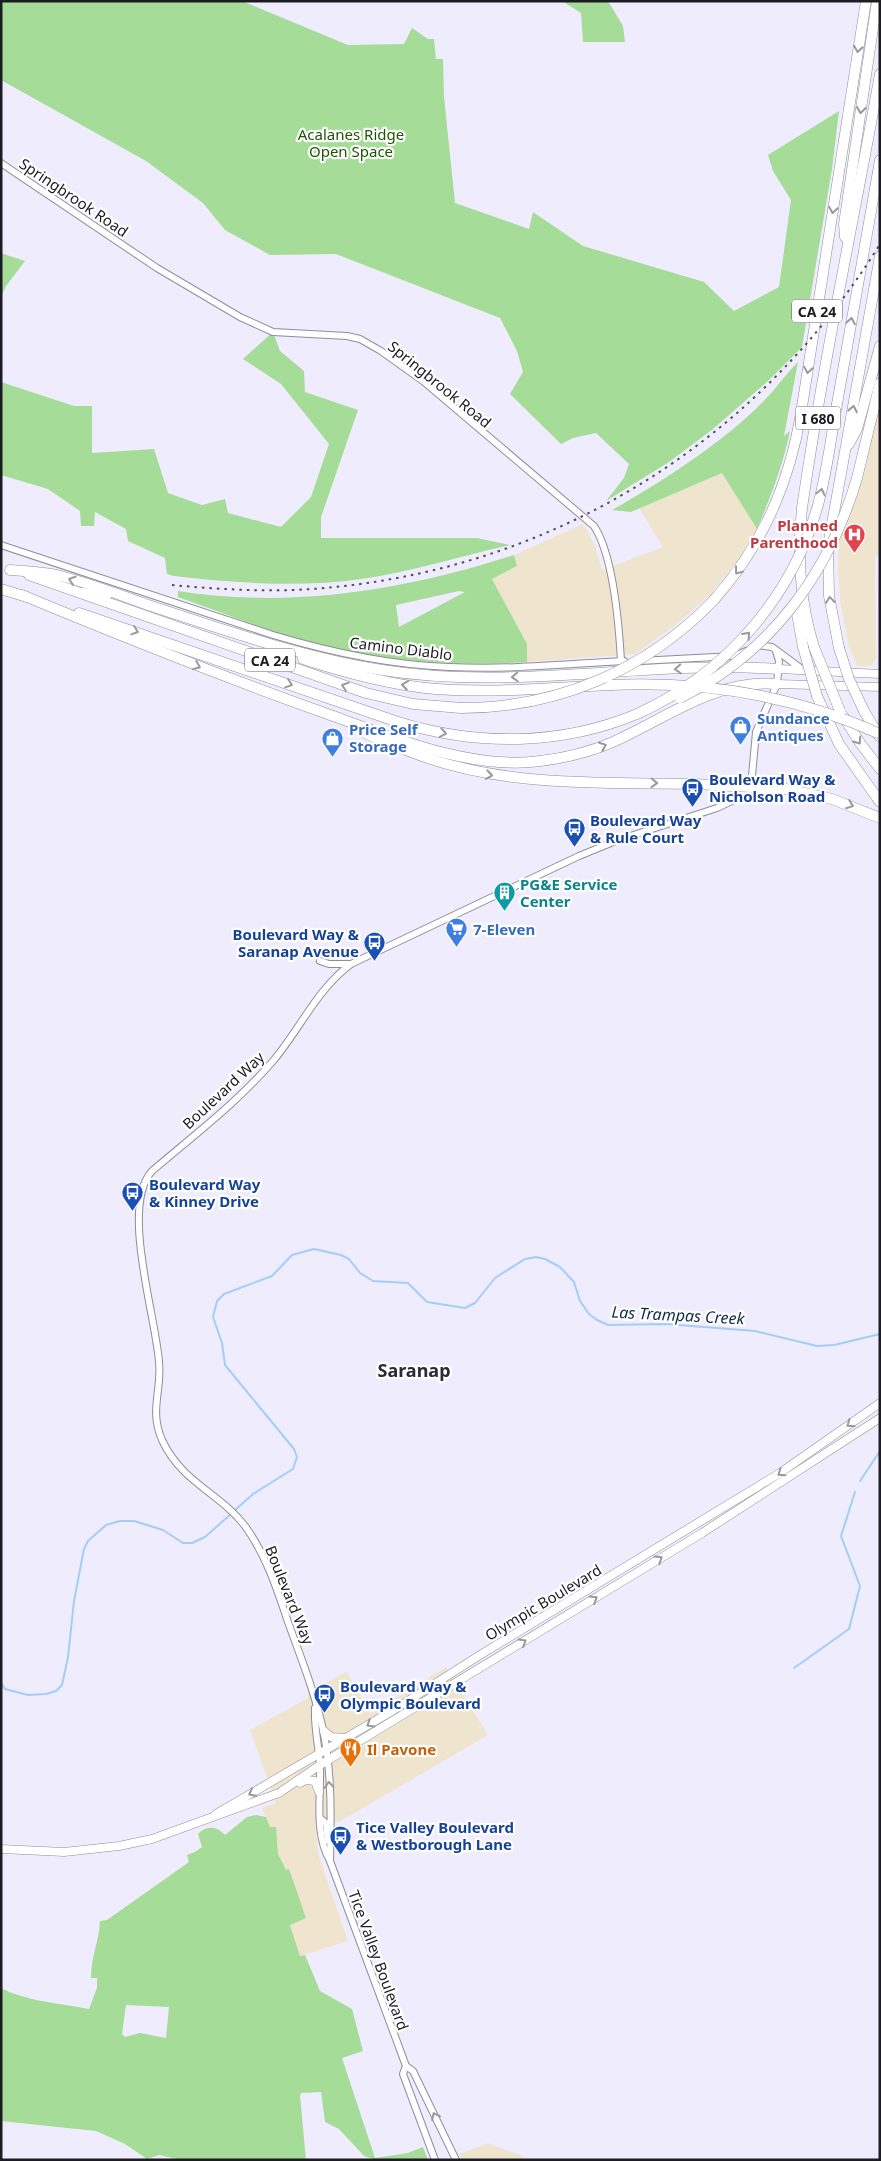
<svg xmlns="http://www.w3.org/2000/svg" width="881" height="2161" viewBox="0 0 881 2161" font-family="'Noto Sans',sans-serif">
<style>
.commercial{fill:#efe5cf}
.green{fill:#a5dc97;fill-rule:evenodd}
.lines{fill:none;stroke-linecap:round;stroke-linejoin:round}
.stream{stroke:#a3ccf9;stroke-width:2}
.tertiary-casing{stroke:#8f8d9b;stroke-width:8}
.secondary-casing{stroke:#8f8d9b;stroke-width:9}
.motorway-casing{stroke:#8f8d9b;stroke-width:11}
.tertiary{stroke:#fff;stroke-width:6}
.secondary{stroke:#fff;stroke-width:8}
.motorway{stroke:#fff;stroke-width:10}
.rail{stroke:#4f4d56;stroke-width:2;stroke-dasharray:2.5 5;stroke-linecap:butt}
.motorway-bridge-casing{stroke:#8f8d9b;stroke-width:11;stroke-linecap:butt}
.motorway-bridge{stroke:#fff;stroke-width:10}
.oneway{stroke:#99999c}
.labels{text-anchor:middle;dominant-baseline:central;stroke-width:4.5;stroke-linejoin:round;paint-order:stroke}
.shield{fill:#fff;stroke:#616064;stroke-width:1}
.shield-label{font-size:14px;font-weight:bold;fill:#1d1c22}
.park-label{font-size:15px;fill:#1a5701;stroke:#fff}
.street-label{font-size:15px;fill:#1d1c22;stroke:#fff}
.health-label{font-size:15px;font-weight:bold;fill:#be3a42;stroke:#fff;text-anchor:end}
.shop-label{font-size:15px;font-weight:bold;fill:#366cbe;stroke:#fff;text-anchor:start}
.transit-label{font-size:15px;font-weight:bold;fill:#164399;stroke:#fff;text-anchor:start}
.culture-label{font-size:15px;font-weight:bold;fill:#0d838f;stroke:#fff;text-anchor:start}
.food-label{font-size:15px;font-weight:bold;fill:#c56008;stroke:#fff;text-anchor:start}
.water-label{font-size:16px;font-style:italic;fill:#0e2b48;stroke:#fff}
.quarter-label{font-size:18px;font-weight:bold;fill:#2c2a36;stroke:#fff}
</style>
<rect width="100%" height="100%" fill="#efedfd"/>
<!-- commercial -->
<g class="commercial">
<polygon points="880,407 880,554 875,557 875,564 876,658 871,666 857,666 849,647 840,601 838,568 839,539 855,497"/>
<polygon points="722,473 757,529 738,560 709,596 673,627 635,654 527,662 527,644 492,579 517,566 514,555 583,524 595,545 602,570 663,547 639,508"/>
<polygon points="446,1667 488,1735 339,1822 315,1823 319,1857 348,1941 300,1956 290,1924 306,1918 289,1870 286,1871 278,1854 276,1828 270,1827 262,1808 276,1803 250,1730 308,1698 308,1691 347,1672 370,1714"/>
<polygon points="488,2143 523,2156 524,2160 463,2160 459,2154"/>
</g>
<!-- green -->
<g class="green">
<polygon points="1,1 242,1 348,45 404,44 412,28 428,39 434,39 436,59 443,59 444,97 455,203 529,229 533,212 583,246 704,282 734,311 779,287 791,200 773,171 768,155 839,111 832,169 802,347 769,380 713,429 669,462 606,501 624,478 629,464 596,433 573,438 561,444 510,394 523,372 517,351 500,318 336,254 270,255 225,230 203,203 146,161 1,80"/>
<polygon points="562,1 608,1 623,26 625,42 583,42 581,13"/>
<polygon points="1,253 25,261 6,286 1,297"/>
<path d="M 273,332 L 280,351 L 304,371 L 305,392 L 358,410 L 321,517 L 321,538 L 477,538 L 510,545 C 460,556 412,572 361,579 C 300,588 235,583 174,576 L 167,574 L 165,558 L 128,541 L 126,529 L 95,512 L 94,526 L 81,526 L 80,511 L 48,489 L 1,475 L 1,382 L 74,406 L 92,406 L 92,453 L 154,449 L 168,493 L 202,505 L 225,499 L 228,513 L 281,527 L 311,497 L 329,444 L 281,384 L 243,359 Z"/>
<path d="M 798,362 L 784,436 L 790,431 C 783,465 771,496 757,529 L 722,473 L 631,512 L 612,510 C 665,480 733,436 773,391 C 781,381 789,371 798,362 Z"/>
<path d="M 514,555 L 517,566 L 492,579 L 527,644 L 527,662 C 458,667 386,661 319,645 C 271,633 224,613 178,597 L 178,591 C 291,609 406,590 514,555 ZM 459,591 L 465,592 L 399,627 L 396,605 Z"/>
<path d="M 256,1815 L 266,1817 L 270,1827 L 276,1827 L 278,1854 L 286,1870 L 289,1869 L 306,1918 L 290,1925 L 300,1956 L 305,1955 L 320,1991 L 352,2009 L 363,2051 L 342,2058 L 375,2158 L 408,2153 L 423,2147 L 428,2160 L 376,2160 L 364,2156 L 339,2129 L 325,2122 L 321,2092 L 301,2093 L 300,2096 L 306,2160 L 181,2160 L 159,2155 L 147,2159 L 125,2144 L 96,2131 L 1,2121 L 1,1988 C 28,2002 60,2003 89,2009 L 97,1988 L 97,1978 L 91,1978 C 91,1956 99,1942 100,1921 L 107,1920 L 189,1862 L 187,1855 L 195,1852 L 202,1847 L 198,1834 C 206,1825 217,1826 225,1835 L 247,1817 ZM 126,2005 L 169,2007 L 166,2038 L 140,2033 L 125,2037 L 122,2034 Z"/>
</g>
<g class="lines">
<!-- stream -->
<g class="stream">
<polyline points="860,1481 880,1451"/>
<polyline points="234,1511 253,1494 293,1469 297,1457 294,1449 225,1365 222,1343 213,1317 217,1301 224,1294 272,1276 292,1255 314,1249 341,1255 349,1259 360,1273 373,1281 408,1283 427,1302 465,1308 475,1303 495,1278 525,1259 536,1257 545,1259 560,1267 574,1282 580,1301 589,1314 597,1320 608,1325 666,1324 755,1331 817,1346 834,1345 880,1334"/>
<polyline points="794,1668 849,1629 860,1586 841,1536 855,1492"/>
<polyline points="1,1683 5,1689 28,1695 46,1694 56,1691 62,1685 68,1657 74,1601 84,1549 88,1541 106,1525 120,1521 134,1521 163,1530 183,1543 192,1543 205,1537 231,1514"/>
</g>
<defs>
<g id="tertiary">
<path d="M 1,163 L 157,268 L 240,317 L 273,332 L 347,336 L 360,339 L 381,351 L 423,381 L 594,526 C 613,555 619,626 621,661"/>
<path d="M 1,545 L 273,635 C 330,652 389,665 449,667 C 508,670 566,664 624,661"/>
<polyline points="757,645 772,647 803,670"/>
<polyline points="639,661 734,656 746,651"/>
<polyline points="320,961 329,964 350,964"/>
<path d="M 315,1708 C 314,1728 319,1747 320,1766 C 321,1797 314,1833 330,1861 L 406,2066 L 413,2071 L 456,2160"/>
<polyline points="320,1818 326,1823 328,1841"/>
<path d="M 330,1861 C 331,1819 332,1771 323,1730 C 315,1693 301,1658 288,1622 C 277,1589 266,1555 245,1526 C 220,1493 182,1483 162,1440 C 149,1410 162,1391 159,1362 C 156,1317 120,1206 152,1171 C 193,1136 238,1102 273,1061 C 300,1029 317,989 351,964 L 579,856 L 618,840 L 717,808 L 734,800 L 745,789 L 752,776 L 756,732 L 777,684 L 779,661 L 776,651"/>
<polyline points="406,2066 403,2074 435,2160"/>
</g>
<g id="secondary">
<polyline points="779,669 880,674"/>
<polyline points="777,684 880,687"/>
<polyline points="324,1731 331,1737 347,1738"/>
<polyline points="300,1783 306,1780 315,1781 319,1792"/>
<polyline points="216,1814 392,1711 480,1655 780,1473 880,1403"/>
<polyline points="1,1849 64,1852 119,1846 152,1839 279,1793 320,1765 702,1533 880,1418"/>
</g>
<g id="motorway">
<polyline points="845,237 844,224 877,1"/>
<polyline points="837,404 880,160"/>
<polyline points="849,444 857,429 880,346"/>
<polyline points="857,478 880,383"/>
<path d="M 10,570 C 26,571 41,572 57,575 C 90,583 122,596 154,607 C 228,631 304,658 382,670 C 514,691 646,660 779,669"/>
<polyline points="29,575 366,693 413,704 461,708"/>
<polyline points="1,589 27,597"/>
<polyline points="83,593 106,596"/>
<path d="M 22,595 C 121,636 221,676 322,712 C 387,735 470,771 540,761 C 565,758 590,752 613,742 C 667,718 715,679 777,684"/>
<polyline points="800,598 797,614 803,647"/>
<path d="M 713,601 C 762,546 789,485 801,413 L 866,1"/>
<path d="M 79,613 L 398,722 C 477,746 560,746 637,714"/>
<path d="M 814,647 C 800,602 797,556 802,508 C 823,363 854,219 880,74"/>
<polyline points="839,648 829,596 828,546 880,256"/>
<path d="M 303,659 C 343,672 383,683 425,688 C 486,694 549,688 611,685"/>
<polyline points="817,696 839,744 880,802"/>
<polyline points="864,711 879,736"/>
<polyline points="843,716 860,743 880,769"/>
<path d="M 364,732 C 376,740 392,745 406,750 C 498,788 597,782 695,784"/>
<polyline points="786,789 832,799 880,818"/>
</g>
</defs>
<!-- tertiary casing -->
<use href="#tertiary" class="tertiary-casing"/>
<!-- secondary casing -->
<use href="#secondary" class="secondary-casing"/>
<!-- motorway casing -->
<use href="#motorway" class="motorway-casing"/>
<!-- tertiary -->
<use href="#tertiary" class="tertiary"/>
<!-- secondary -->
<use href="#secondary" class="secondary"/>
<!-- motorway -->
<use href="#motorway" class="motorway"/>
<!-- rail -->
<path class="rail" d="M 172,585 C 226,590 281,593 335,587 C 562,564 760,438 880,244"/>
<defs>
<g id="motorway-bridge">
<polyline points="803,647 817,696"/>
<polyline points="814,647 840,711"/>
<polyline points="839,648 849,679 864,711"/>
<path d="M 611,685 C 705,681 794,695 880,734"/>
<path d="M 680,698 C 771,653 829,573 857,478"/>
<path d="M 461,708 C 558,708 646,670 713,601"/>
<path d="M 637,714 C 725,674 792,598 818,505 C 827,472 831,437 837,404"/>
<polyline points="695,784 786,789"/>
</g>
</defs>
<!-- motorway-bridge casing -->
<use href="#motorway-bridge" class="motorway-bridge-casing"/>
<!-- motorway-bridge -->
<use href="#motorway-bridge" class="motorway-bridge"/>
</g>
<!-- one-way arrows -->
<defs><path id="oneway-chevron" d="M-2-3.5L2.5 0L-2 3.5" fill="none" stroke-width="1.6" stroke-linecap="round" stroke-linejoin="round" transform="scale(1.25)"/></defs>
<g class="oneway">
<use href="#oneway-chevron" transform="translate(858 49) rotate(99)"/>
<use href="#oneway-chevron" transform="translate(861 110) rotate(96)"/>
<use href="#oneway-chevron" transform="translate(833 210) rotate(99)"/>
<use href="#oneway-chevron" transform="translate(851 321) rotate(-80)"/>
<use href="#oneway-chevron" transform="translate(808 370) rotate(99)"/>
<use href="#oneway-chevron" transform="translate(853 409) rotate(-79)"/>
<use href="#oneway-chevron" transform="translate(821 492) rotate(-77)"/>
<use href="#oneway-chevron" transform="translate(738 571) rotate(127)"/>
<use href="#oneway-chevron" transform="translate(72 580) rotate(-162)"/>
<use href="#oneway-chevron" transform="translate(830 600) rotate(-97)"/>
<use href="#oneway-chevron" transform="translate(135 631) rotate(19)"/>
<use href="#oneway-chevron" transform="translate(747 635) rotate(-48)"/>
<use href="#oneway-chevron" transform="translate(197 666) rotate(22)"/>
<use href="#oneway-chevron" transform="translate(678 669) rotate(177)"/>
<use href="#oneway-chevron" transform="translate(515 677) rotate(177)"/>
<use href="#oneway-chevron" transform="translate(289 684) rotate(19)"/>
<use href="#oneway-chevron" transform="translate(405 685) rotate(-171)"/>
<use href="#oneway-chevron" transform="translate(345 686) rotate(-161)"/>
<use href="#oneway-chevron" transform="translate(443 733) rotate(11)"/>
<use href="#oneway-chevron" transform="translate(858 741) rotate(55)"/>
<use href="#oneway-chevron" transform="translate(603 746) rotate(-21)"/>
<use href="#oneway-chevron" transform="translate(489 775) rotate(10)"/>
<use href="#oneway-chevron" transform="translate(654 783) rotate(2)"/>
<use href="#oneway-chevron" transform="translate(850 805) rotate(21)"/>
<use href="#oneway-chevron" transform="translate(850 1424) rotate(145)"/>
<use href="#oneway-chevron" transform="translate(781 1473) rotate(146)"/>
<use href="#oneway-chevron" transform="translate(659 1559) rotate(-32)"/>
<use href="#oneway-chevron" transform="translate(594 1599) rotate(-32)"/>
<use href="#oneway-chevron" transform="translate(523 1642) rotate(-31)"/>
<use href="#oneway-chevron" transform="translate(370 1724) rotate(149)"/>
<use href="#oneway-chevron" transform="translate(329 1785) rotate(-94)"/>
<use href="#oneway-chevron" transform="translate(252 1793) rotate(152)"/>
<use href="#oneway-chevron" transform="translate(435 2116) rotate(-116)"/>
</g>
<!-- icons -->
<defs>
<symbol id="hospital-pin" viewBox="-11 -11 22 30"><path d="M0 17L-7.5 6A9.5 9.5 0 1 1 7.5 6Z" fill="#e0444e" stroke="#fff"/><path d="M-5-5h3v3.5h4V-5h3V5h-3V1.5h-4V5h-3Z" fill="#fff"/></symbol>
<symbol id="shop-pin" viewBox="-11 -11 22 30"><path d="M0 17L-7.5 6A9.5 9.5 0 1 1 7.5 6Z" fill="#3f7fe0" stroke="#fff"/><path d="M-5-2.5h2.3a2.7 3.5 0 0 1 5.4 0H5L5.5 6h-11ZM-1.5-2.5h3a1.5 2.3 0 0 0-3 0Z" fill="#fff"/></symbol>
<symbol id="bus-pin" viewBox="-11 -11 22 30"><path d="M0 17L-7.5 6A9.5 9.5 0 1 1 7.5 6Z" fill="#1a4fb4" stroke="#fff"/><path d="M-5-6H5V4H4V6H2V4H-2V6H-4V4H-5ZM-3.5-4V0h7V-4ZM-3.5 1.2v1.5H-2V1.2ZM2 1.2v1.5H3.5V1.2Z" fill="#fff"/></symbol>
<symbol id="building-pin" viewBox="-11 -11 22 30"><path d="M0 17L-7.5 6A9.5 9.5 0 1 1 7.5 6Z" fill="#0f9aa8" stroke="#fff"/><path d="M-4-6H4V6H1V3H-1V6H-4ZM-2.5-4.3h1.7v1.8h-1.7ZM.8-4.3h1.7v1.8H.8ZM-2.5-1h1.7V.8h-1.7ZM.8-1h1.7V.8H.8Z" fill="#fff"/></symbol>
<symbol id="supermarket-pin" viewBox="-11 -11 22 30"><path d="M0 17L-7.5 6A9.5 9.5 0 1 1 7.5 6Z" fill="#3f7fe0" stroke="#fff"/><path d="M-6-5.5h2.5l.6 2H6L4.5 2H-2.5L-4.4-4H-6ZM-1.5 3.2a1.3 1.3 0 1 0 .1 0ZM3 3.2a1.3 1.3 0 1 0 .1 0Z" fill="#fff"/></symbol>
<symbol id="restaurant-pin" viewBox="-11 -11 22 30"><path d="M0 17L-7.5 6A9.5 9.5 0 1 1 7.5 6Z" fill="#e8710a" stroke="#fff"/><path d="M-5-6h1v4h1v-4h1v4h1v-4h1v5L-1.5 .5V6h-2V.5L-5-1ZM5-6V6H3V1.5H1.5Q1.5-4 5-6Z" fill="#fff"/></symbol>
</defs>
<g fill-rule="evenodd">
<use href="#hospital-pin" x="842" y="522" width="25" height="34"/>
<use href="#shop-pin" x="728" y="714" width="25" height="34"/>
<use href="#shop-pin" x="320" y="726" width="25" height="34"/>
<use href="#bus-pin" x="680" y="776" width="25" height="34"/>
<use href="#bus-pin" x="562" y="816" width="25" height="34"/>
<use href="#building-pin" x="492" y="880" width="25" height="34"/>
<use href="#supermarket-pin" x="444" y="916" width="25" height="34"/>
<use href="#bus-pin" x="362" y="930" width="25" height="34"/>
<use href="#bus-pin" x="120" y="1180" width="25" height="34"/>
<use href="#bus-pin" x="312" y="1682" width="25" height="34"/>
<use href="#restaurant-pin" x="338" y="1736" width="25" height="34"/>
<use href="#bus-pin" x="328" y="1824" width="25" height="34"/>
</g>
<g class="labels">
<!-- shield labels -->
<g class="shield">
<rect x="792" y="299.5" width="50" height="23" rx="4"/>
<rect x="795.5" y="406.5" width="45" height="23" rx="4"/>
<rect x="245" y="648.5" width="50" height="23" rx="4"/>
</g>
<g class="shield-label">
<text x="817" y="311">CA 24</text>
<text x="818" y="418">I 680</text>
<text x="270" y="660">CA 24</text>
</g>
<!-- park labels -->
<g class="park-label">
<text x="351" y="134">Acalanes Ridge<tspan x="351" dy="17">Open Space</tspan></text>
</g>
<!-- street labels -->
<g class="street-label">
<text transform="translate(74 197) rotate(34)">Springbrook Road</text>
<text transform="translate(440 384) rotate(39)">Springbrook Road</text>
<text transform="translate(401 648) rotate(7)">Camino Diablo</text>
<text transform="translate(223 1090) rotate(-43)">Boulevard Way</text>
<text transform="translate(290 1595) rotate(68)">Boulevard Way</text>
<text transform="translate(543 1602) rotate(-31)">Olympic Boulevard</text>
<text transform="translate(379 1960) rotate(70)">Tice Valley Boulevard</text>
</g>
<!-- health labels -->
<g class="health-label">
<text x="838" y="525">Planned<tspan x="838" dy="17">Parenthood</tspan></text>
</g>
<!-- shop labels -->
<g class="shop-label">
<text x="757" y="718">Sundance<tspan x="757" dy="17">Antiques</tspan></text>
<text x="349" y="729">Price Self<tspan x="349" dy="17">Storage</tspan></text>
<text x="473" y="929">7-Eleven</text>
</g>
<!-- transit labels -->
<g class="transit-label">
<text x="709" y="779">Boulevard Way &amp;<tspan x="709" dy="17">Nicholson Road</tspan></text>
<text x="590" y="820">Boulevard Way<tspan x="590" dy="17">&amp; Rule Court</tspan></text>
<text x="359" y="934" text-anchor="end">Boulevard Way &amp;<tspan x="359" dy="17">Saranap Avenue</tspan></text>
<text x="149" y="1184">Boulevard Way<tspan x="149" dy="17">&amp; Kinney Drive</tspan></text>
<text x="340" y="1686">Boulevard Way &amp;<tspan x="340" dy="17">Olympic Boulevard</tspan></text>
<text x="356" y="1827">Tice Valley Boulevard<tspan x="356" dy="17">&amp; Westborough Lane</tspan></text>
</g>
<!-- culture labels -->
<g class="culture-label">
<text x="520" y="884">PG&amp;E Service<tspan x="520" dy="17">Center</tspan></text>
</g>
<!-- food labels -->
<g class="food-label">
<text x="367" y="1749">Il Pavone</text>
</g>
<!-- water labels -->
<g class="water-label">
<text transform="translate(678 1315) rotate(3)">Las Trampas Creek</text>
</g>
<!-- quarter labels -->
<g class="quarter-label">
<text x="414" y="1370">Saranap</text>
</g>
</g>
<!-- border -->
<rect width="881" height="2161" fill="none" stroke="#1d1c22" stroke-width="5"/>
</svg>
